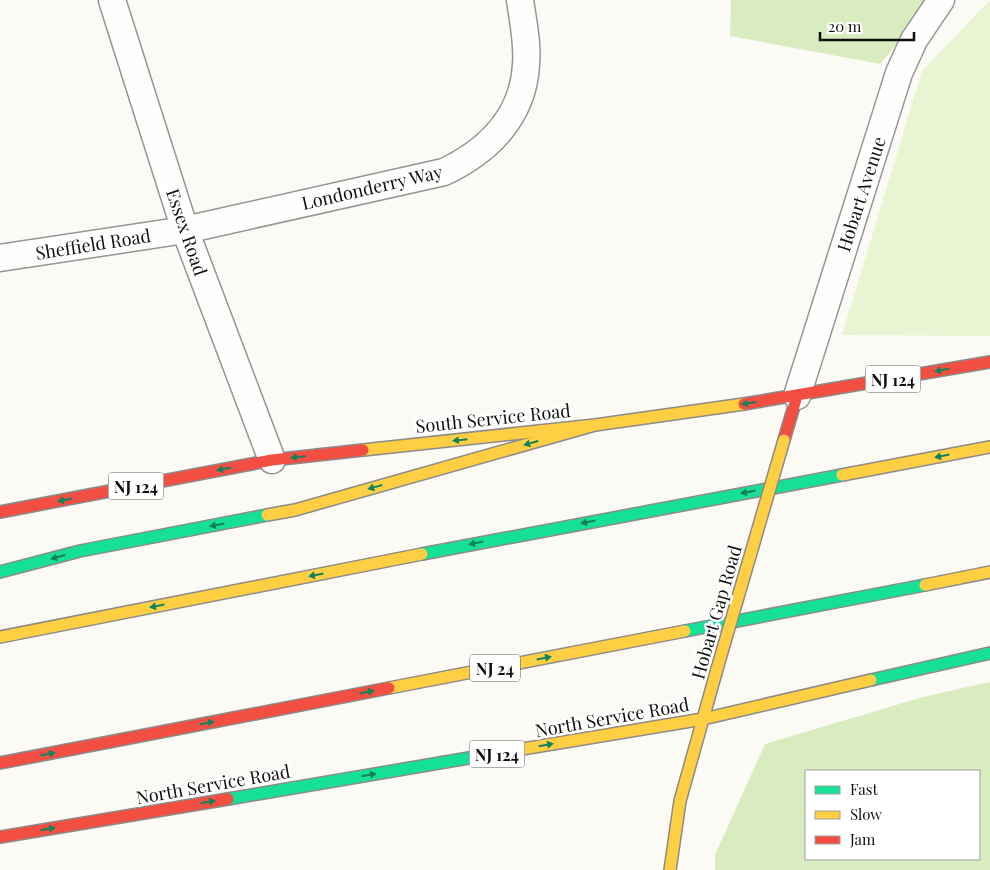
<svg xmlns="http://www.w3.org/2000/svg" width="990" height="870" viewBox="0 0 990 870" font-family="'Playfair Display',serif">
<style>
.green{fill:#e8f4d2}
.forest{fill:#d9ecbf;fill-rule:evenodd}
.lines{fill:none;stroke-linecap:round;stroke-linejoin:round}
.street-casing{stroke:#969593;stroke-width:29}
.fast-casing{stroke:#8c8b89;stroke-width:14}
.slow-casing{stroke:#8c8b89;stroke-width:14}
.jam-casing{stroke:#8c8b89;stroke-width:14}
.street{stroke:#fffefe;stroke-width:26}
.fast{stroke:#16e098;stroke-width:11}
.slow{stroke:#ffcf43;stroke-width:11}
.jam{stroke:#f24e42;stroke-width:11}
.slow-bridge-casing{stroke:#8c8b89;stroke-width:14;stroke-linecap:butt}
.slow-bridge{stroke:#ffcf43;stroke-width:11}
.oneway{fill:#13825a}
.labels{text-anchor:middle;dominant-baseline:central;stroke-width:5;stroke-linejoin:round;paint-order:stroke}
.shield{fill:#fff;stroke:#575757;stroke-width:1}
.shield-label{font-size:16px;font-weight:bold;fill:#0f0f0f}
.street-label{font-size:18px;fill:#0f0f0f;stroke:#fff}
</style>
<rect width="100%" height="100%" fill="#fcfaf5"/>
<!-- green -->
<polygon class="green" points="990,0 990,336 842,335 922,71"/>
<!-- forest -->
<g class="forest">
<polygon points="731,0 934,0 880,64 730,36"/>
<path d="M 990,682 L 990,870 L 715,870 L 715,855 L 765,744 L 923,697 ZM 979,771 L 979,859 L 806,859 L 806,771 Z"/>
</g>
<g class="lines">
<defs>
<g id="street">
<polyline points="112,0 185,230 272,460"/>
<path d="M 0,258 L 185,230 L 444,172 C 488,151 523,117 526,65 C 528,43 523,22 520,0"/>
<polyline points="797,396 899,73 914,40 941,0"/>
</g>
<g id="fast">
<polyline points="422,554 842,475"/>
<polyline points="0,572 80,551 267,515"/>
<polyline points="685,631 925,585"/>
<polyline points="871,680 990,653"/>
<polyline points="228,799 504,752"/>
</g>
<g id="slow">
<polyline points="363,450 595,425 744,404"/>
<polyline points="842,475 990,447"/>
<polyline points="267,515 295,510 595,425"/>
<polyline points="925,585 990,572"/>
<polyline points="0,637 422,554"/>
<polyline points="389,688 685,631"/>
<polyline points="504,752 703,719 871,680"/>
<polyline points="670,870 680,801 717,669"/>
</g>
<g id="jam">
<polyline points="744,404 990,362"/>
<polyline points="784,440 797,396"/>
<polyline points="0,512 272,460 363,450"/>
<polyline points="0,763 389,688"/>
<polyline points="0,837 228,799"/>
</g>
</defs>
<!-- street casing -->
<use href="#street" class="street-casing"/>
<!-- fast casing -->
<use href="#fast" class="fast-casing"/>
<!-- slow casing -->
<use href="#slow" class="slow-casing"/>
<!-- jam casing -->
<use href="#jam" class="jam-casing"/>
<!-- street -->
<use href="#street" class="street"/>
<!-- fast -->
<use href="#fast" class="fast"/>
<!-- slow -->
<use href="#slow" class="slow"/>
<!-- jam -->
<use href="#jam" class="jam"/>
<defs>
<polyline id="slow-bridge" points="717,669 784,440"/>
</defs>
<!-- slow-bridge casing -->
<use href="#slow-bridge" class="slow-bridge-casing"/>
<!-- slow-bridge -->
<use href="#slow-bridge" class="slow-bridge"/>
</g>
<!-- one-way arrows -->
<defs><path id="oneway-solid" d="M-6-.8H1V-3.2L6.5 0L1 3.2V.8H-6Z" transform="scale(1.25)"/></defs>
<g class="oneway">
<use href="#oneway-solid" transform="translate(942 370) rotate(170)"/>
<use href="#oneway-solid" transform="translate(749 403) rotate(172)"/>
<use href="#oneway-solid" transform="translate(460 440) rotate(174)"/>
<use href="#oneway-solid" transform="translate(531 443) rotate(164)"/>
<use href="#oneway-solid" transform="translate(942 456) rotate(169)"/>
<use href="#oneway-solid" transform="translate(298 457) rotate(174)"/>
<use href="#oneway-solid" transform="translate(224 469) rotate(169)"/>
<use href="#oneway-solid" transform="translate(375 487) rotate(164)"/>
<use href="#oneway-solid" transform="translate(748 492) rotate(169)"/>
<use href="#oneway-solid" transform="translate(65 500) rotate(169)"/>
<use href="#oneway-solid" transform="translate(588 522) rotate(169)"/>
<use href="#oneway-solid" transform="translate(217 525) rotate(169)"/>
<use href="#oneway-solid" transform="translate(476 543) rotate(169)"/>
<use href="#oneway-solid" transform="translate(58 557) rotate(165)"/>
<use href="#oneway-solid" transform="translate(316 575) rotate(169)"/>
<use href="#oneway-solid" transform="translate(157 606) rotate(169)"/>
<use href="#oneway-solid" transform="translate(544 658) rotate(-11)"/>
<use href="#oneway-solid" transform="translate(367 692) rotate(-11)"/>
<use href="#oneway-solid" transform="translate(207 723) rotate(-11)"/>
<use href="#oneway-solid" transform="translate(546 745) rotate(-10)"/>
<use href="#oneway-solid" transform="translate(48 754) rotate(-11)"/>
<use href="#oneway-solid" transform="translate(369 775) rotate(-10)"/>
<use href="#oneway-solid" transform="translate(208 802) rotate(-10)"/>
<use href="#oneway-solid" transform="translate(48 829) rotate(-10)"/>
</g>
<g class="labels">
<!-- shield labels -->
<g class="shield">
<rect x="865.5" y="365.5" width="55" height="27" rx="4"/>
<rect x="108.5" y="472.5" width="55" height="27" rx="4"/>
<rect x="470" y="654.5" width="50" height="27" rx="4"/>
<rect x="469.5" y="740.5" width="55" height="27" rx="4"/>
</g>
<g class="shield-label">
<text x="893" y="379">NJ 124</text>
<text x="136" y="486">NJ 124</text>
<text x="495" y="668">NJ 24</text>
<text x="497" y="754">NJ 124</text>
</g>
<!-- street labels -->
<g class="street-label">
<text transform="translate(372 187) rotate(-13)">Londonderry Way</text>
<text transform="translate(861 194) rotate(-72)">Hobart Avenue</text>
<text transform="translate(187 232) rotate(71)">Essex Road</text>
<text transform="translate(93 244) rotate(-9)">Sheffield Road</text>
<text transform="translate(493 418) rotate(-6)">South Service Road</text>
<text transform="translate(716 612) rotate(-74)">Hobart Gap Road</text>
<text transform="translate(612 717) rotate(-10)">North Service Road</text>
<text transform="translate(213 784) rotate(-10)">North Service Road</text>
</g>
</g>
<!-- legend -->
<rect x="805" y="770" width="175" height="90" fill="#ffffff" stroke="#9f9f9f"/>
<rect x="815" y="786" width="25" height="8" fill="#16e098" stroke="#9f9f9f"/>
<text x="850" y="795" font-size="15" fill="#0f0f0f">Fast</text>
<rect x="815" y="811" width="25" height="8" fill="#ffcf43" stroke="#9f9f9f"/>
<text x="850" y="820" font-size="15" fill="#0f0f0f">Slow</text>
<rect x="815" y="836" width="25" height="8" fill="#f24e42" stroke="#9f9f9f"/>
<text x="850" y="845" font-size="15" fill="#0f0f0f">Jam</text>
<!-- scale -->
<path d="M820 32v8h94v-8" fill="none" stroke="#0f0f0f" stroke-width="2.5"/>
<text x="828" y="32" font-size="15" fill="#0f0f0f" stroke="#ffffff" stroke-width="4" paint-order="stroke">20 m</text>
</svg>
